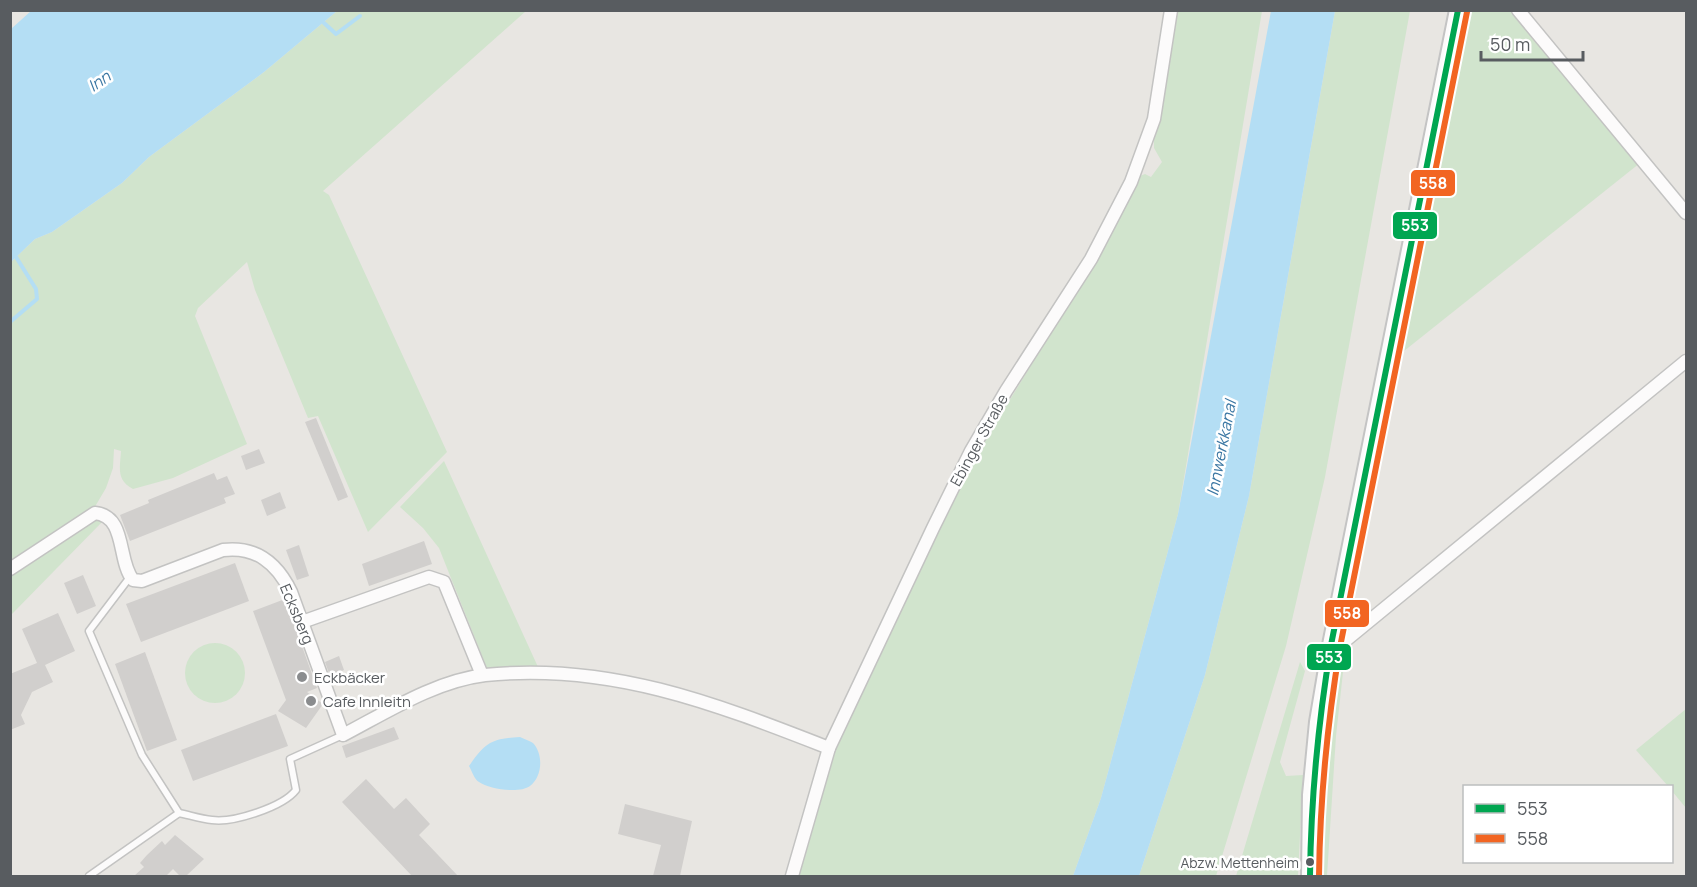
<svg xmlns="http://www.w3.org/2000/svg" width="1697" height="887" viewBox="0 0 1697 887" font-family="Manrope,sans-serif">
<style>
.green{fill:#d1e4cd}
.water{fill:#b4def4}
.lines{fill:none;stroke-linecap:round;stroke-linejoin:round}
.stream{stroke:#b4def4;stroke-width:4}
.building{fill:#d1cfcd}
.service-casing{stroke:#c3c3c2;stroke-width:9}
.minor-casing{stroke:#c3c3c2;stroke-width:15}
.secondary-casing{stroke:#c4c4c4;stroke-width:20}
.service{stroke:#fcfbfb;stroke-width:6}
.minor{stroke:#fcfbfb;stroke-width:12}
.secondary{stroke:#fcfbfb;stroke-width:16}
.bus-1-casing{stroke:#fff;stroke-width:10}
.bus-2-casing{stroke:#fff;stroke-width:10}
.bus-1{stroke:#00a651;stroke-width:6}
.bus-2{stroke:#f26522;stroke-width:6}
.poi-dot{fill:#8a8c8e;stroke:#fff;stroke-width:2}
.bus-dot{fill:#585c60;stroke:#fff;stroke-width:2}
.labels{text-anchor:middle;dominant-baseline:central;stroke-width:5;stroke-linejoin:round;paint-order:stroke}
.bus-label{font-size:14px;fill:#585c60;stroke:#fff;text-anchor:end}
.street-label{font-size:15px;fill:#585c60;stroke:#fff}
.poi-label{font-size:15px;fill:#585c60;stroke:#fff;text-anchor:start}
.water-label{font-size:16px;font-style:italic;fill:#3b77a3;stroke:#fff}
.line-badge{stroke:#fff;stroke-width:2}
.badge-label{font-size:16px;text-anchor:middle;font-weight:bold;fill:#fff}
</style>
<rect width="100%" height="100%" fill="#e8e6e2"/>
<!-- green -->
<g class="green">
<path d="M 337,11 L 526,11 L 323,191 L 329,195 L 447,452 L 368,532 L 318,416 L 308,418 L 255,290 L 247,262 L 198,308 L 195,316 L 247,444 L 173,478 L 133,489 C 116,480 120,468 121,451 L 114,449 L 113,468 L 106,488 L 93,510 L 11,564 L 11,262 L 35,239 L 52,232 L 122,183 L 149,157 L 264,72 Z"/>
<polygon points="1178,11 1262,11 1178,514 1101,798 1073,876 798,876 831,757 904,599 976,455 1109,238 1140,176 1145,174 1151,177 1162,162 1154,148 1154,139"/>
<polygon points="1335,11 1410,11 1325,477 1286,646 1216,876 1139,876 1205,675 1249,496"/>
<polygon points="1466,11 1513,11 1640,163 1394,359"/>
<polygon points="444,461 538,667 488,671 439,548 423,528 400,507"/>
<polygon points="89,518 103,521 11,615 11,574"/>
<circle cx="215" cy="673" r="30"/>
<path d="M 1346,645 L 1336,736 L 1327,876 L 1320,876 C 1320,838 1322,666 1346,645 Z"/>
<polygon points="1300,662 1305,671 1280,762 1286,776 1303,775 1298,876 1236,876"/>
<polygon points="1686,709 1686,808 1672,791 1672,786 1668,786 1636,750"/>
</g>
<!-- water -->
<g class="water">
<polygon points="31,11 31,10 337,11 264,72 149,157 122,183 52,232 35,239 11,262 11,29"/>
<polygon points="1271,11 1335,11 1249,496 1205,675 1139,876 1073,876 1101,798 1178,514"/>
<path d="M 520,737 C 524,739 530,741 533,743 C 544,755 542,777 530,786 C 519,794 489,789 479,782 C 474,779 472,771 469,766 C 486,742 491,739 520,737 Z"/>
</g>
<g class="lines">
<!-- stream -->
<g class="stream">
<polyline points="324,23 336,34 360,16"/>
<polyline points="10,322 37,299 36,289 16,257"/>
</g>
</g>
<!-- building -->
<g class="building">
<polygon points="316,418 348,497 338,501 305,422"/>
<polygon points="259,449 265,463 246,470 241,456"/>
<polygon points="214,473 217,480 227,476 235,494 224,498 226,503 130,541 120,515 149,503 148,500"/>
<polygon points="280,492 286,508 267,516 261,500"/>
<polygon points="424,541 432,564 369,586 362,564"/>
<polygon points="299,545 309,576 297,580 286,550"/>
<polygon points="235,563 249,601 141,642 126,604"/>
<polygon points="83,575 96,606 77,614 64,583"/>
<polygon points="285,599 317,688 307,692 323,704 306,728 278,711 286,700 253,611"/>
<polygon points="58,613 75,651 45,665 53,682 32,692 21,715 25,724 10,730 10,674 37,663 22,629"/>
<polygon points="145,652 177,740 147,751 115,664"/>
<polygon points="339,656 344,670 330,676 325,662"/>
<polygon points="276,714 288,746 193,781 181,750"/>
<polygon points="394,727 399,739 346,758 342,746"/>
<polygon points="366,779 394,809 406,798 430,824 419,835 458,876 412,876 342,802"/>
<polygon points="625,804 692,821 680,876 653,876 661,845 618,834"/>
<polygon points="175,835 204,859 186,876 180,876 173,869 166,876 134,876 144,867 140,863 147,855 162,841 165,845"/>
</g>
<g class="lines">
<defs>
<g id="service">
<polyline points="130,577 89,631 142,755 179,813"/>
<path d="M 89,876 L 179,813 C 189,815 201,819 212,820 C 233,823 283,807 296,790 L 290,759 L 343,735"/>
</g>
<g id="minor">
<polyline points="1518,10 1686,213"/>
<path d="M 10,569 L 95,513 C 127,516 117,561 133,580 L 142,581 L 223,550 C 256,546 277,563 291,592 L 343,735 C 387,712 435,681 485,675 C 610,662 716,704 829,748"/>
<polyline points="302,622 429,577 444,582 482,675"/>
<polyline points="1331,645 1346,640 1686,361"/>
<polyline points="792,876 829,748 933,528 971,451 1006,391 1091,259 1131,182 1154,119 1171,10"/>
</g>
<polyline id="secondary" points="1310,876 1311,795 1318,722 1331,645 1458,10"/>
</defs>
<!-- service casing -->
<use href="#service" class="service-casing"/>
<!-- minor casing -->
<use href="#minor" class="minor-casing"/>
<!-- secondary casing -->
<use href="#secondary" class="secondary-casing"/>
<!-- service -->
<use href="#service" class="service"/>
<!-- minor -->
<use href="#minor" class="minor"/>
<!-- secondary -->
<use href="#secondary" class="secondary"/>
<defs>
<path id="bus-1" d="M 1310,876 C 1311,796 1318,723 1331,645 L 1458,10"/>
<path id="bus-2" d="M 1319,876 C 1320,797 1327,725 1340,647 L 1467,12"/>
</defs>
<!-- bus-1 casing -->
<use href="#bus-1" class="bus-1-casing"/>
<!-- bus-2 casing -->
<use href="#bus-2" class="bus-2-casing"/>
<!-- bus-1 -->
<use href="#bus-1" class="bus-1"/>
<!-- bus-2 -->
<use href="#bus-2" class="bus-2"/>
</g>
<!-- markers -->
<g class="poi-dot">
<circle cx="302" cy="677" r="6"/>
<circle cx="311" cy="701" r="6"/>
</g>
<circle class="bus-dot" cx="1310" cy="862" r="5"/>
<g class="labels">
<!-- bus labels -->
<g class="bus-label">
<text x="1299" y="862">Abzw. Mettenheim</text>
</g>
<!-- street labels -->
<g class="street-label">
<text transform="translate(979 440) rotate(-61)">Ebinger Straße</text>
<text transform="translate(297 614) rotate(67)">Ecksberg</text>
</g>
<!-- poi labels -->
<g class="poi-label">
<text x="314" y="677">Eckbäcker</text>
<text x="323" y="701">Cafe Innleitn</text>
</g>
<!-- water labels -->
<g class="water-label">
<text transform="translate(99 81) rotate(-35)">Inn</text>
<text transform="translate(1221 448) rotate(-79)">Innwerkkanal</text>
</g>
</g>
<g class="line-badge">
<rect x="1410" y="169" width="46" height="28" rx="6" fill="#f26522"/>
<rect x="1392" y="211" width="46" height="29" rx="6" fill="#00a651"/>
<rect x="1324" y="599" width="46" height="29" rx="6" fill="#f26522"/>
<rect x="1306" y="643" width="46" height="28" rx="6" fill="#00a651"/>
</g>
<g class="badge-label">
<text x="1433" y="189">558</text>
<text x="1415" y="231">553</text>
<text x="1347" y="619">558</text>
<text x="1329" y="663">553</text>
</g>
<!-- border -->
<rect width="1697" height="887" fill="none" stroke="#585c60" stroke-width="24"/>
<!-- legend -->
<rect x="1463" y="785" width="210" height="78" fill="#ffffff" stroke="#bcbebf" stroke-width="1.5"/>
<rect x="1475" y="804" width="30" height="9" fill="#00a651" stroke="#bcbebf" stroke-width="1.5"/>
<text x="1517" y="815" font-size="18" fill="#585c60">553</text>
<rect x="1475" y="834" width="30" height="9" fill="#f26522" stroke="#bcbebf" stroke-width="1.5"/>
<text x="1517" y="845" font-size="18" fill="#585c60">558</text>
<!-- scale -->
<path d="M1481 51v9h102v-9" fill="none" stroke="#585c60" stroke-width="3"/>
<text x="1490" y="51" font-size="18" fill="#585c60" stroke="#ffffff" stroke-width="4.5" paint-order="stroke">50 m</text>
</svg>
